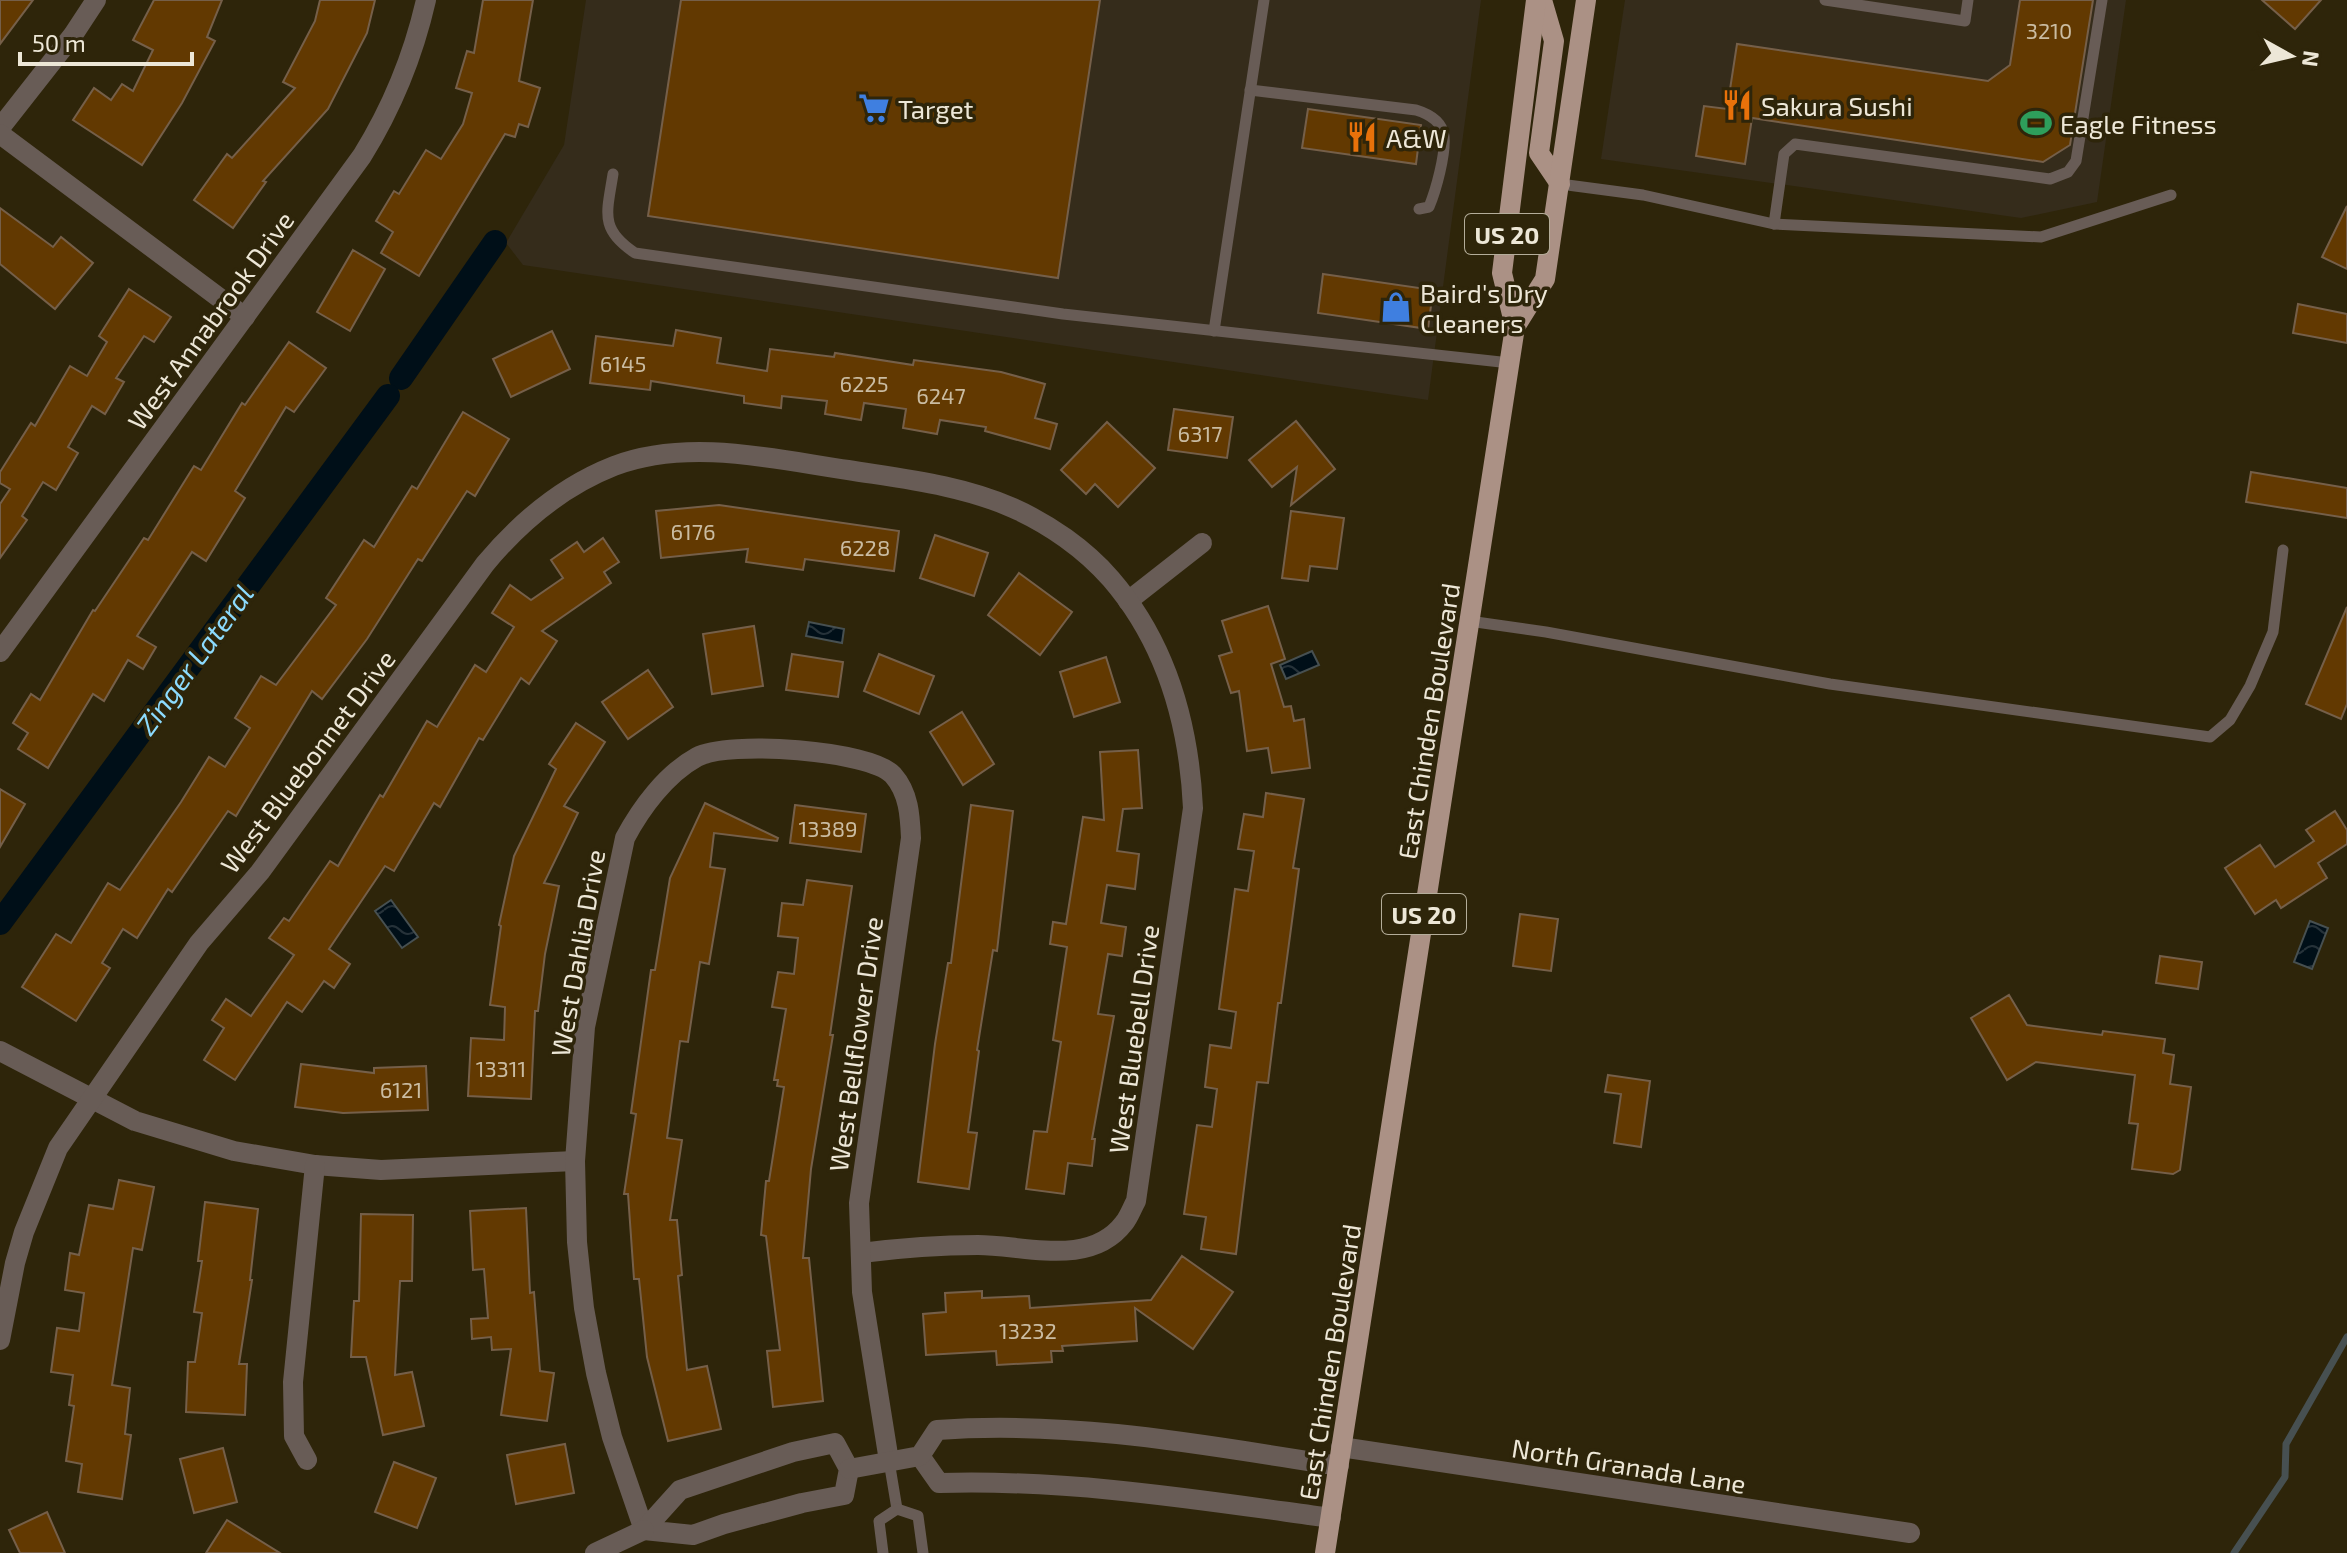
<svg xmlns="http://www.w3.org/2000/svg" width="2347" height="1553" viewBox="0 0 2347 1553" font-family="'Exo 2',sans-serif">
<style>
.commercial{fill:#352c1b}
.water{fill:url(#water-waves);stroke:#475051;stroke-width:2}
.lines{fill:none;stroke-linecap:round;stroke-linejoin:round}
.stream{stroke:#475051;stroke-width:7}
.canal{stroke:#000f18;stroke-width:24}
.building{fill:#623901;stroke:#755f49;stroke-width:2}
.service{stroke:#685c56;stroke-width:11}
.minor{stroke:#685c56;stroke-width:20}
.tertiary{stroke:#685c56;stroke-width:20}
.primary{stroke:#ab9185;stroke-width:20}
.labels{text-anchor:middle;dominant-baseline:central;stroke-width:7;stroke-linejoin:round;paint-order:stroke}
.number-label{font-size:22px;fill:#cabca2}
.shield{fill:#2e250a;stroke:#b4ad9a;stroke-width:2}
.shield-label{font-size:24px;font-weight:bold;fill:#ede7d7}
.poi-label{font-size:26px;fill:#ede7d7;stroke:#2e250a;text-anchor:start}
.street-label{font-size:26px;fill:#ede7d7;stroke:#2e250a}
.water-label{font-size:28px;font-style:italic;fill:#8cdbfe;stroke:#2e250a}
</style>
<defs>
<pattern id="water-waves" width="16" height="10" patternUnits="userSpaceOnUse" patternTransform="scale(2)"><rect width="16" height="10" fill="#000f18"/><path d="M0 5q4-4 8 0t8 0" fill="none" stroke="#263239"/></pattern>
</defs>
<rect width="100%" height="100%" fill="#2e250a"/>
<!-- commercial -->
<g class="commercial">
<polygon points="586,0 1481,0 1428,400 523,265 506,243 564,145"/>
<polygon points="1625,0 2126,0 2097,202 2021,218 1601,159"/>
</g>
<!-- water -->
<g class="water">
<polygon points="809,622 844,629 842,643 806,636"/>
<polygon points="1312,651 1319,665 1286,679 1280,665"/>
<polygon points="391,900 418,937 402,948 375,911"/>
<polygon points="2310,921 2328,928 2312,969 2294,962"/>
</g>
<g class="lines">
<!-- stream -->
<polyline class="stream" points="2234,1553 2285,1477 2286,1444 2347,1337"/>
<!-- canal -->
<g class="canal">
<polyline points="401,378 495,242"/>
<polyline points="0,923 388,396"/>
</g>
</g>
<!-- building -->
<g class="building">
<polygon points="0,0 33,0 0,44"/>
<polygon points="154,0 222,0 207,37 215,41 182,103 142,165 73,120 94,88 111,100 122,84 133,91 153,50 133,40"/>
<polygon points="320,0 375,0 367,33 328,109 263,181 266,182 233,228 194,200 227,154 232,158 295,88 283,82 315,21"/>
<polygon points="483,0 533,0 519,81 540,88 528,127 519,124 515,137 505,134 419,276 381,253 393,232 376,221 394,191 399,194 426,150 441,159 463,124 472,93 456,88 467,51 474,53"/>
<polygon points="681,0 1100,0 1058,278 648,216"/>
<polygon points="2020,0 2093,0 2070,145 2043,162 1752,118 1745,164 1696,156 1704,106 1727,109 1737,44 1988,81 2010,65"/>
<polygon points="2262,0 2321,0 2295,29"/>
<polygon points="1308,109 1421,125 1416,164 1302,148"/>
<polygon points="2347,206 2347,269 2322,257"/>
<polygon points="0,208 53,247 61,237 93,263 55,309 0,264"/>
<polygon points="353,250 385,269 350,331 317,312"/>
<polygon points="1323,274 1433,290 1428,329 1318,313"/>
<polygon points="129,289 171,317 154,342 144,336 116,378 124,382 105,414 92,406 68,447 78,453 56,490 43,482 22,516 27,520 0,558 0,504 10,489 0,483 0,472 31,423 35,426 70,366 87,376 107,342 99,336"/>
<polygon points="2298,304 2347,314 2347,343 2293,333"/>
<polygon points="676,330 721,338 717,363 767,371 770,349 834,357 835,353 913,365 914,360 1001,372 1045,384 1035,418 1057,424 1050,449 985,431 986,427 940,420 937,434 903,428 906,409 864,403 861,420 825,414 827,401 782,396 781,408 744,403 744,396 651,381 650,390 590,383 596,336 673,346"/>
<polygon points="552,331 570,369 511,397 493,359"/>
<polygon points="289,342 326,368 294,412 286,407 235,491 245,498 206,561 192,552 137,636 156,647 143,669 128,660 104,701 93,694 48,768 18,749 28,733 13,723 31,694 40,700 93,610 95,611 144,538 148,540 194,466 201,470 242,403 245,405"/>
<polygon points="1174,409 1233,417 1227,458 1168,450"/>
<polygon points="463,412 509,439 475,496 467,491 422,561 418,559 367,639 322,699 312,691 236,816 228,811 172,892 168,889 137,938 123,929 102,963 110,968 76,1021 22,987 56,934 71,943 108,883 120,890 181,802 209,757 225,767 250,728 235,718 261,676 276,685 336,605 326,598 364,540 374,547 412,486 417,489"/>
<polygon points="1296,421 1335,469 1291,505 1297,467 1272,487 1249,460"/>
<polygon points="1107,422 1155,468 1118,507 1095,484 1086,494 1061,470"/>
<polygon points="2251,472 2347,488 2347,518 2246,502"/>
<polygon points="719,505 899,531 894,571 805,559 803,570 746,562 748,549 661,558 656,511"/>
<polygon points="1291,511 1344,518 1337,569 1310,566 1308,581 1282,578"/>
<polygon points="935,535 988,553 974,596 920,578"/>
<polygon points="603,538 619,562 604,572 611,583 542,631 557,641 529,684 521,678 483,740 479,738 440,807 434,803 394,871 385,866 329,949 350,964 334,988 324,981 302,1012 287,1002 235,1080 204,1060 224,1028 212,1020 226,999 251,1016 294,955 269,938 284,918 289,921 330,861 338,866 380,795 383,797 427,721 437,727 475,665 486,672 514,627 492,613 510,585 531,600 563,578 551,560 577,542 584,552"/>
<polygon points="1019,573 1072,612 1040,655 988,615"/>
<polygon points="1268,606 1285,659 1271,664 1284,707 1291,706 1294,721 1304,719 1310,768 1272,773 1268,748 1247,751 1239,691 1231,693 1219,656 1232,652 1222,621"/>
<polygon points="2347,607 2347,704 2341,719 2306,704"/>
<polygon points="754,626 763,686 712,694 703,634"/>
<polygon points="792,654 843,662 838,697 786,690"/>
<polygon points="879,654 934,676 919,714 864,691"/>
<polygon points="1106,657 1120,702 1074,717 1060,672"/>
<polygon points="648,670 673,707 628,739 602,702"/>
<polygon points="962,712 994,764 963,785 930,732"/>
<polygon points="576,723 605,742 564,806 578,813 544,883 559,886 545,954 538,1011 535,1011 531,1099 468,1096 471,1038 504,1040 505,1007 490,1005 501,926 499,925 514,856 556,769 549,764"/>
<polygon points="1138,750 1142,808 1123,809 1117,851 1139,854 1135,889 1107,885 1101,923 1126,927 1122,956 1108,954 1098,1014 1114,1016 1092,1139 1095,1139 1092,1166 1068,1163 1064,1194 1026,1189 1034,1131 1047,1132 1061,1042 1053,1040 1067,947 1050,944 1053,922 1066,924 1083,817 1104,820 1100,752"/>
<polygon points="0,789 25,804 0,847"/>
<polygon points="1266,793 1304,799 1293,868 1299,869 1281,1003 1278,1003 1268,1083 1257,1082 1236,1254 1201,1249 1206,1217 1184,1214 1197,1125 1212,1127 1217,1089 1205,1087 1210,1045 1231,1048 1236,1012 1219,1009 1235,889 1248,891 1254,851 1238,849 1244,814 1263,817"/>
<polygon points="705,803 778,838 777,841 714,833 710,867 725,869 709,964 700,962 688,1042 680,1041 667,1138 682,1140 670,1220 677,1220 682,1275 678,1276 687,1370 707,1366 721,1429 668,1441 647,1357 639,1279 634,1279 628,1194 624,1194 636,1114 631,1113 640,1049 651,970 655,970 670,878"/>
<polygon points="795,805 866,814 861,852 790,843"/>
<polygon points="971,805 1013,811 997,951 993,950 977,1050 979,1051 968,1132 977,1133 969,1189 918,1182 935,1044 948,963 951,963"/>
<polygon points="2335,811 2347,830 2347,844 2318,863 2327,878 2281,908 2276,900 2255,914 2225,868 2260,845 2275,867 2314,841 2306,830"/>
<polygon points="807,880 852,886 830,1035 833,1035 811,1169 803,1258 809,1258 823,1401 773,1407 767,1351 780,1350 766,1236 761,1235 766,1181 769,1181 784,1087 777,1086 778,1080 774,1080 786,1009 772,1007 778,972 794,974 798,938 778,936 782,903 803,905"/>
<polygon points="1520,914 1558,919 1551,971 1513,966"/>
<polygon points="2160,956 2202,962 2198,989 2156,983"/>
<polygon points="2009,995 2027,1025 2102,1035 2103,1031 2165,1039 2163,1053 2174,1055 2170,1084 2191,1087 2180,1170 2173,1174 2132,1169 2138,1124 2129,1123 2135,1075 2036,1062 2007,1080 1971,1018"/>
<polygon points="301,1064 374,1073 374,1068 426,1066 428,1110 343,1113 295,1107"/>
<polygon points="1608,1075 1650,1081 1641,1147 1614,1143 1621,1094 1605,1092"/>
<polygon points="119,1180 154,1187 142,1250 133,1248 112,1385 130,1388 125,1434 131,1435 122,1499 78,1492 82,1464 66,1461 74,1406 69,1405 73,1375 51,1372 57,1328 79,1331 84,1293 65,1290 70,1253 79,1255 89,1205 113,1209"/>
<polygon points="205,1202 258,1209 250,1280 252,1280 239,1364 247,1364 245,1415 186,1412 188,1362 195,1362 202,1313 194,1312 202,1261 198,1261"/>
<polygon points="526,1208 530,1293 534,1292 540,1371 554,1373 547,1421 501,1415 511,1349 492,1350 491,1337 472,1339 471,1319 488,1318 484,1269 473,1270 470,1211"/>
<polygon points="361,1214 413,1215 412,1281 400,1281 395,1375 412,1372 424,1426 383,1435 366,1357 351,1357 354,1301 359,1301"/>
<polygon points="1182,1256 1233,1292 1193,1349 1135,1308 1137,1341 1062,1346 1063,1351 1051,1351 1052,1362 997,1365 996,1351 926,1355 923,1314 946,1312 945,1293 982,1291 982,1298 1029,1296 1030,1308 1151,1300"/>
<polygon points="565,1444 574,1493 516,1504 507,1455"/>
<polygon points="223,1448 237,1502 194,1513 180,1459"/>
<polygon points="394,1462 436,1478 417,1528 375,1512"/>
<polygon points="47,1512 65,1553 20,1553 9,1530"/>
<polygon points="227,1520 280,1553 206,1553"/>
</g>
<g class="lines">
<!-- service -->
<g class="service">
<polyline points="1825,0 1965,21 1968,0"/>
<path d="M 1250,90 L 1416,110 C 1429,114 1442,121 1444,136 C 1446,154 1436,190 1429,207 L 1419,209"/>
<path d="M 613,174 C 607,213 599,229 635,253 L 1063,314 L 1510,363"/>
<polyline points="1560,184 1643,195 1774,224 2041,237 2171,195"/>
<polyline points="1774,224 1784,154 1795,144 2050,179 2068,172 2076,161 2102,0"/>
<polyline points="1214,331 1264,0"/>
<polyline points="1469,621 1546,632 1830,684 2210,737 2230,720 2250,686 2273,632 2283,550"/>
<polyline points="889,1461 897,1509"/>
<polyline points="883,1553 879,1521 897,1509 918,1516 923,1553"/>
</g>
<!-- minor -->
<g class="minor">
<polyline points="0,128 73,35 96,0"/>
<polyline points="0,134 245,317"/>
<polyline points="1128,601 1202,543"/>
<path d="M 0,652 L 362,156 C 393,106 413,57 426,0"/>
<polyline points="0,1051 135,1121 234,1151 315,1165 381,1170 575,1161"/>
<path d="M 0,1340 L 15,1263 L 24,1232 L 58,1148 L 199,943 L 260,872 L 485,564 C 520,522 563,486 614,466 C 688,438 773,459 848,470 C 904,479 961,485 1013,508 C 1049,524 1085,549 1111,579 C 1167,644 1189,724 1193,808 L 1136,1201 C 1132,1208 1129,1217 1124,1223 C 1090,1268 1024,1245 978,1245 C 938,1245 900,1248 861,1253"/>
<polyline points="1341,1447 1910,1533"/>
<polyline points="307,1460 294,1436 293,1382 315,1165"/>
<path d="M 644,1530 L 612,1437 L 596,1373 L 584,1308 L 577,1242 L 575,1161 L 585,1027 L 625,838 C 641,808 666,774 697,757 C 728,740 870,750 893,775 C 909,793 910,816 911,838 L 859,1203 L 862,1292 L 889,1461"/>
</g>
<!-- tertiary -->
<g class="tertiary">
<polygon points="835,1443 849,1469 844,1495 802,1503 724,1524 693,1535 644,1530 680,1490 793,1452"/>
<path d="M 920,1456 L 939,1483 C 1071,1479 1200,1500 1331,1518"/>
<path d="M 849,1469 L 920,1456 L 937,1430 C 1073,1420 1205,1445 1339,1466"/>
<polyline points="595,1553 644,1530"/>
</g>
<!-- primary -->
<g class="primary">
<polyline points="1542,0 1554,41 1539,153 1560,184"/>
<polyline points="1515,327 1502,273 1536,0"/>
<polyline points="1325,1553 1515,327 1545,279 1586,0"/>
</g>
</g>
<!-- icons -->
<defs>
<symbol id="restaurant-bare" viewBox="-9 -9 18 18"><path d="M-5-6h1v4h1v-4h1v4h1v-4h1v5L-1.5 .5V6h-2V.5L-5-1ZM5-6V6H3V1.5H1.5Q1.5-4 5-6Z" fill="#e8710a" stroke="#2e250a" stroke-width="2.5" paint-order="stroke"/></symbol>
<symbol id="supermarket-bare" viewBox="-9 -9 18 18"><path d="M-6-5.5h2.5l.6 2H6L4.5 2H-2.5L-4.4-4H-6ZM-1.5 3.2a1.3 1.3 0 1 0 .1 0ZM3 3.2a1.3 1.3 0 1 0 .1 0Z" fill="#3f7fe0" stroke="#2e250a" stroke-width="2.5" paint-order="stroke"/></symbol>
<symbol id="stadium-bare" viewBox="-9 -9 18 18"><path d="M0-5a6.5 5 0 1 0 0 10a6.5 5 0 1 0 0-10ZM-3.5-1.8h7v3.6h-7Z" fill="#2e9e5b" stroke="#2e250a" stroke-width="2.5" paint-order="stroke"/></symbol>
<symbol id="shop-bare" viewBox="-9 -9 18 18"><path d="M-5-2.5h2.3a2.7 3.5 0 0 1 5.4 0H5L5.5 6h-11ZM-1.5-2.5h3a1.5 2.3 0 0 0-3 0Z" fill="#3f7fe0" stroke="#2e250a" stroke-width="2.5" paint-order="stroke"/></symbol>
</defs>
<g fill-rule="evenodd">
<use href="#restaurant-bare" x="1715" y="83" width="44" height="44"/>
<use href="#supermarket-bare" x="852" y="86" width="44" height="44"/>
<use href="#stadium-bare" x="2014" y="101" width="44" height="44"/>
<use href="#restaurant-bare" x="1340" y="115" width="44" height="44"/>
<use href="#shop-bare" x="1374" y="285" width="44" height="44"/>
</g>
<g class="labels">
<!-- number labels -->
<g class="number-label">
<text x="2049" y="30">3210</text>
<text x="623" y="363">6145</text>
<text x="864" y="383">6225</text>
<text x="941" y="395">6247</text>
<text x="1200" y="433">6317</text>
<text x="693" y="531">6176</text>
<text x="865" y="547">6228</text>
<text x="828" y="828">13389</text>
<text x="501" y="1068">13311</text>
<text x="401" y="1089">6121</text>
<text x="1028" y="1330">13232</text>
</g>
<!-- shield labels -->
<g class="shield">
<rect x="1465" y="214" width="84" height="40" rx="6"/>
<rect x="1382" y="894" width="84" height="40" rx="6"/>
</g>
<g class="shield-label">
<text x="1507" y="234">US 20</text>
<text x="1424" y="914">US 20</text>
</g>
<!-- poi labels -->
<g class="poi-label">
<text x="1761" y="105">Sakura Sushi</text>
<text x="898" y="108">Target</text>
<text x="2060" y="123">Eagle Fitness</text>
<text x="1386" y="137">A&amp;W</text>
<text x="1420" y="292">Baird's Dry<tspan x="1420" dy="30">Cleaners</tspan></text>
</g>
<!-- street labels -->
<g class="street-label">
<text transform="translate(210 320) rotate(-54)">West Annabrook Drive</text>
<text transform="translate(1428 721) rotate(-81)">East Chinden Boulevard</text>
<text transform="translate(307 761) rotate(-53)">West Bluebonnet Drive</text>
<text transform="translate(577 953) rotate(-80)">West Dahlia Drive</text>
<text transform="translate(1133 1039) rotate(-82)">West Bluebell Drive</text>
<text transform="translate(855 1044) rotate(-82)">West Bellflower Drive</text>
<text transform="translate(1329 1362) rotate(-81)">East Chinden Boulevard</text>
<text transform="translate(1629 1465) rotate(9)">North Granada Lane</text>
</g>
<!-- water labels -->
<g class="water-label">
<text transform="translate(194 659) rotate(-54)">Zinger Lateral</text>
</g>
</g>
<!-- north arrow -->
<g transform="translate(2291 56) rotate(98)" stroke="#2e250a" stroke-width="6" paint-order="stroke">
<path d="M0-6L14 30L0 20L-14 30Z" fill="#ede7d7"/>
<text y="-12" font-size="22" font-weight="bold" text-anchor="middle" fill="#ede7d7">N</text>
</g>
<!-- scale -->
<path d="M20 52v12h172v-12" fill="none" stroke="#ede7d7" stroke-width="4"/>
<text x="32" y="52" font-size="24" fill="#ede7d7" stroke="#2e250a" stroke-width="6" paint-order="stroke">50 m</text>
</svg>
